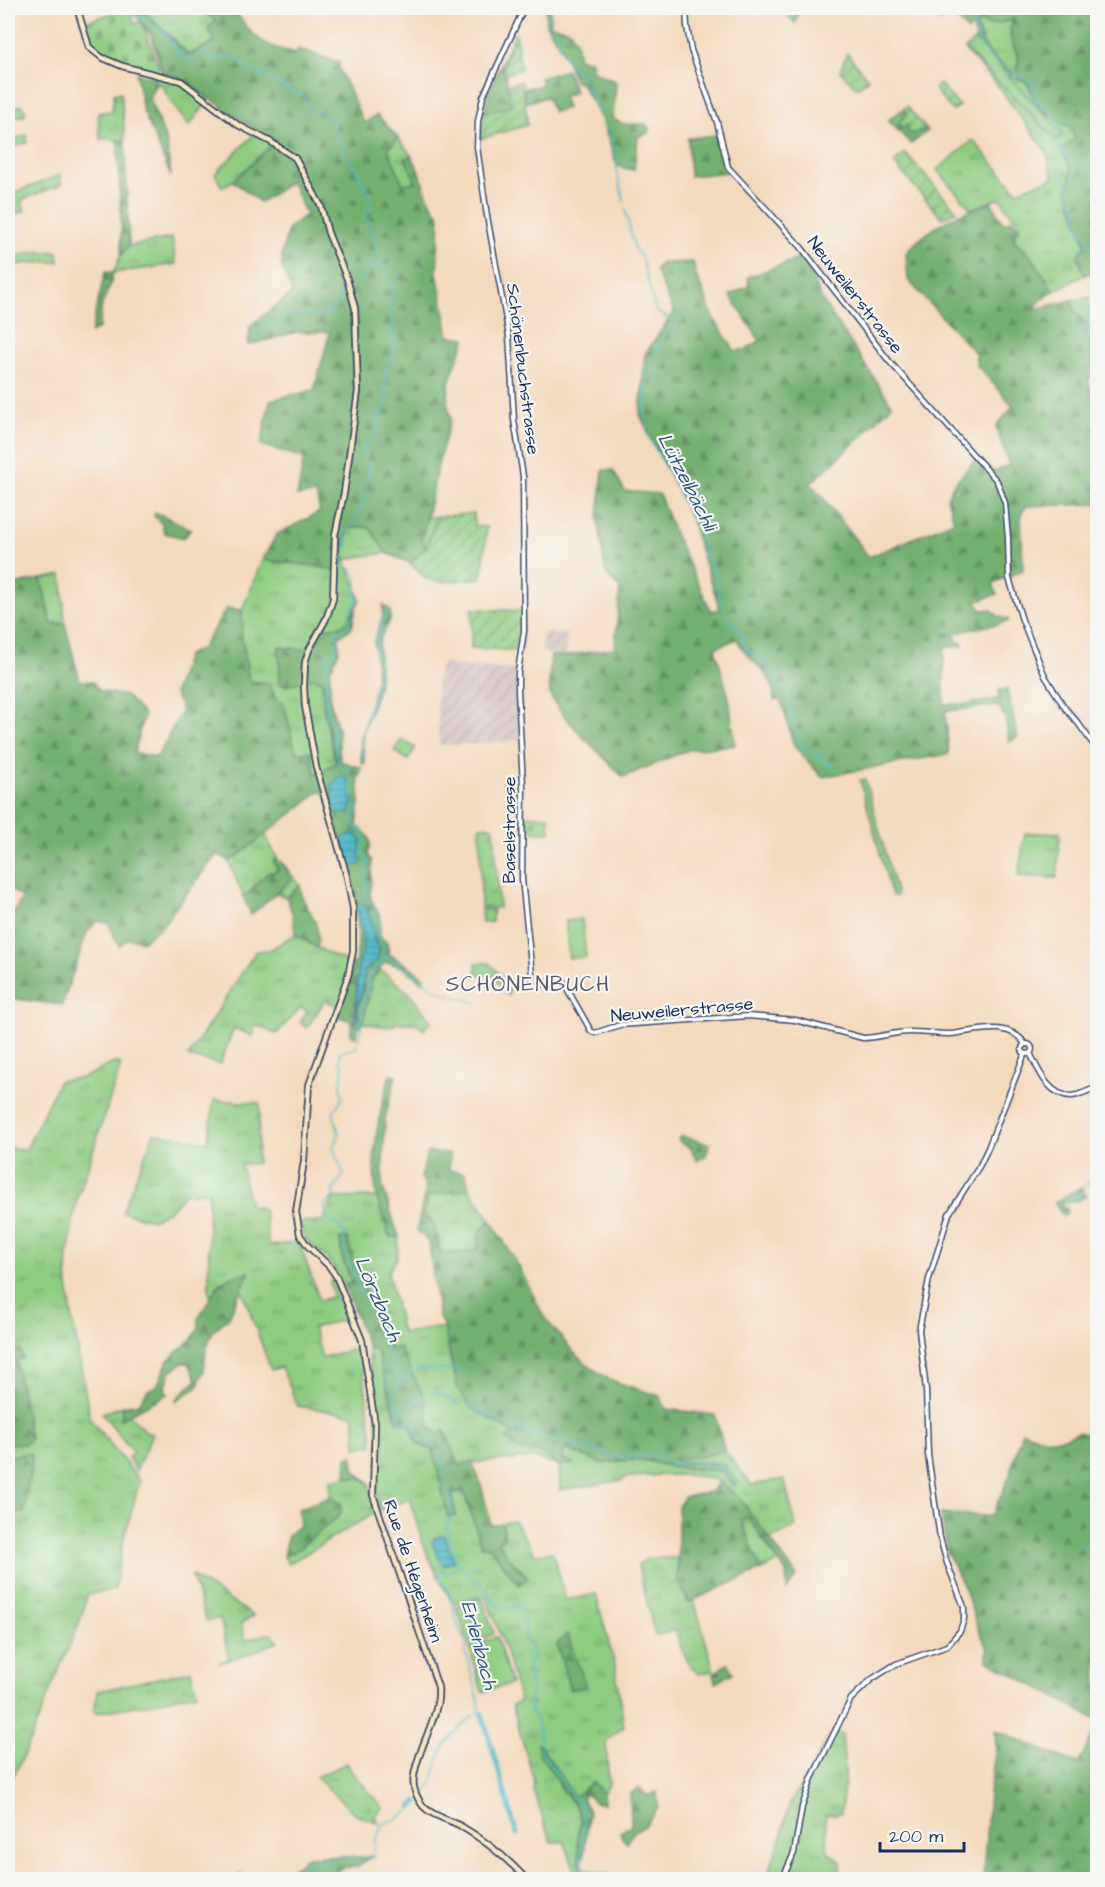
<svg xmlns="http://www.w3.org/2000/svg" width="1105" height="1887" viewBox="0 0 1105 1887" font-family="'Architects Daughter',sans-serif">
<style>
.built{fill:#f5d2c2}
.industrial{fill:url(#industrial-furrows)}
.grass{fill:url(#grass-tufts);stroke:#557e70;stroke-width:1.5}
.forest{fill:url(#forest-firs);stroke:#477066;stroke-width:1.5;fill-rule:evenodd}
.cemetery{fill:url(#cemetery-stones);stroke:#557e70;stroke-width:1.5}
.garden{fill:url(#garden-furrows);stroke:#557e70;stroke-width:1.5}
.pitch{fill:#8fcc81;stroke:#557e70;stroke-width:1.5}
.water{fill:url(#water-rules);stroke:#347492;stroke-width:1.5}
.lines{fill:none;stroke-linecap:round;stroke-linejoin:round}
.stream{stroke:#4cb9c6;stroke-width:1.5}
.river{stroke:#4cb9c6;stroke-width:5}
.tertiary-casing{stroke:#3c496c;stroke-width:7}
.secondary-casing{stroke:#3c496c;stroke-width:8}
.tertiary{stroke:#fff;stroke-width:4}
.secondary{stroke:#f7e8c3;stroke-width:4.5}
.labels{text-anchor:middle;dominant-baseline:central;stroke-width:4.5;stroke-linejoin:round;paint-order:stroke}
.street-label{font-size:18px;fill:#1b2f5e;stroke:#f6f6f2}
.water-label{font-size:20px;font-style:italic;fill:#2a587d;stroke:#f6f6f2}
.quarter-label{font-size:21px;letter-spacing:1.5px;fill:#615971;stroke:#f6f6f2}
</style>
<defs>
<pattern id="industrial-furrows" width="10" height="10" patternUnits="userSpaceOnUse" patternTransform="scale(1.5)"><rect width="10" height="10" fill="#d1bfbd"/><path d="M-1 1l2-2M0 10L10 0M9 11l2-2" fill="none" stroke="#b3a4a5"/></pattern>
<pattern id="grass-tufts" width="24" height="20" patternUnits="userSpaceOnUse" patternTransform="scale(1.5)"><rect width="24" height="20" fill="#8fcc81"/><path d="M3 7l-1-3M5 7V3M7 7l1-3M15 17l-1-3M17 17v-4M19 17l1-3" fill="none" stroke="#74a66d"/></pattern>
<pattern id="forest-firs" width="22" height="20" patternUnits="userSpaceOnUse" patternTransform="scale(1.5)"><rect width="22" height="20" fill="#73b06f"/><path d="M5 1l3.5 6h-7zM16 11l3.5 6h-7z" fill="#5e905e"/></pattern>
<pattern id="cemetery-stones" width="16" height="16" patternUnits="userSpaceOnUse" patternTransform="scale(1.5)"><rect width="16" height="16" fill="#8fcc81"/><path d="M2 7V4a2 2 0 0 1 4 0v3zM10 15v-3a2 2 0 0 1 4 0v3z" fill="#74a66d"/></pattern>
<pattern id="garden-furrows" width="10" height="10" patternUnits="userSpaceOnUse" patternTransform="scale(1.5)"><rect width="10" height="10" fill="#8fcc81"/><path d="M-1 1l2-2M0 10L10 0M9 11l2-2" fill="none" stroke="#74a66d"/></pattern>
<pattern id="water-rules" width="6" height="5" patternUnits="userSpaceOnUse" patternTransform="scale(1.5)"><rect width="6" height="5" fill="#4cb9c6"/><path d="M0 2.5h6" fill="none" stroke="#3e97a4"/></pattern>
</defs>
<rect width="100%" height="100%" fill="#f6f6f2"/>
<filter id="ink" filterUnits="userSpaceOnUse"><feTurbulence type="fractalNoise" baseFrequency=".0167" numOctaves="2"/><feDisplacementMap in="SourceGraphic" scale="12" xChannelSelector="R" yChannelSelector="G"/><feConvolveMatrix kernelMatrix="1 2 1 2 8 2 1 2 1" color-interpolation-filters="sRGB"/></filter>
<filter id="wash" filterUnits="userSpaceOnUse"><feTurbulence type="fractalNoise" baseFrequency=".008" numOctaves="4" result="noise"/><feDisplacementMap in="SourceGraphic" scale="24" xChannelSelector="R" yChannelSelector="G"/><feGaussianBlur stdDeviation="1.35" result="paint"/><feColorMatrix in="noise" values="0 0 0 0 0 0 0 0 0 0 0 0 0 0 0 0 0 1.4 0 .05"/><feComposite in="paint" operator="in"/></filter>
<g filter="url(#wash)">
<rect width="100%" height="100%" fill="#f4dabd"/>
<!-- built -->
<g class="built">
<polygon points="1087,688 1092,726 1079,728 1067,712 1077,705 1075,691"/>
<polygon points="549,1005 561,1012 566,1019 558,1026 554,1021 551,1025 540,1018"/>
</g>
<!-- industrial -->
<g class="industrial">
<polygon points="543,633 567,634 566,654 553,656 542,652"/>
<polygon points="448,664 520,671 523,739 477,744 439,745 436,680 439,669 442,665"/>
</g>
<!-- grass -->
<g class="grass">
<polygon points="140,8 199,8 216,21 215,42 188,55 171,36"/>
<polygon points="927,8 955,8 941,22"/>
<path d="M 1013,20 C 1007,41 1014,40 1018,59 C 1019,65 1017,72 1017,79 C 1033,80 1029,93 1036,103 C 1044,115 1058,121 1071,128 L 1075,139 L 1061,151 L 1069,163 L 1071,170 L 1068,193 L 1086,245 L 1077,257 L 1085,275 L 1054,291 L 1030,255 L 1015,241 L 1013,238 L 1020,227 L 1000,198 L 971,209 L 937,170 L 973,140 L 1017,191 L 1053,178 L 1046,151 L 997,85 L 965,50 L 976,40 L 987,57 L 1007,70 L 1005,66 C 988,57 978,39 977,21 L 989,25 Z"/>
<polygon points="165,73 176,75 210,99 189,126 171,102 162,85 156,84 155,77"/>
<polygon points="121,92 125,140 100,139 98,113 112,111 114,94"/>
<polygon points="22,105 26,112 24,116 15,117 8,114 8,110"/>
<polygon points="257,131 276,141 233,181 222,187 215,174"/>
<polygon points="27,135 27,143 8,148 8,141"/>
<polygon points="398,138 411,155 406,159 416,182 403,184 388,149"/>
<polygon points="60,175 61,185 21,200 25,211 8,217 8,195"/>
<polygon points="172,238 176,264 113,273 121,255 129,246"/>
<polygon points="32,252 58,252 59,262 27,263 8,266 8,259"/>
<path d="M 1097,297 L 1097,343 L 1085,335 L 1089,327 C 1083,315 1075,319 1072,300 Z"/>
<polygon points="427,517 437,517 426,547 421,539"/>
<polygon points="363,527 370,528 386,553 351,558 345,561 355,583 360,600 347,623 309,650 279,647 304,680 314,678 322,681 324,711 336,764 315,774 296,752 284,705 277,701 268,683 249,682 242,639 242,610 262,560 316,566 334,571 345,561 344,555 346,529"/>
<polygon points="62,575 65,624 51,623 41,579"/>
<polygon points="480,826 491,826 494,829 499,908 481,907"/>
<polygon points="1025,833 1060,833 1057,878 1018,876"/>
<polygon points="265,834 277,858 274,861 278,870 259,881 244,898 228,860 235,858"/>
<polygon points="284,865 300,885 287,898 277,893 291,880"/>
<polygon points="481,909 493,910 492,922 482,923"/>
<polygon points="295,934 327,953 354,964 339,1007 325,1000 307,1028 300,1022 307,1012 301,1007 276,1034 256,1025 252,1036 234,1028 220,1064 188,1057 256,951 270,950"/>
<polygon points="476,963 489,963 502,977 512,984 508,995 492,975 476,975"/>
<polygon points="380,970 411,994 431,1021 424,1030 415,1023 397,1023 390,1027 363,1023 372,979"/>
<path d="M 114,1063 L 120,1063 L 120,1068 L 76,1203 L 68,1255 L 67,1274 L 71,1310 L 90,1419 L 140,1481 L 123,1541 L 115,1589 L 87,1595 C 82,1623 68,1647 57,1674 C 41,1711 29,1750 8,1785 L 8,1442 C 15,1406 23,1378 8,1342 L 8,1148 L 26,1149 L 59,1081 L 82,1078 Z"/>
<polygon points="214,1100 260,1103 257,1163 241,1165 250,1205 264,1209 269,1246 299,1242 320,1301 333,1296 330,1282 334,1279 350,1318 313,1328 322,1357 360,1348 373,1445 356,1447 354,1415 298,1406 281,1367 271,1370 243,1293 240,1290 249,1273 220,1282 212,1298 209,1293 208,1192 184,1194 170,1210 152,1220 122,1212 154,1133 208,1142"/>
<polygon points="470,1189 491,1221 480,1231 478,1249 465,1253 440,1252 434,1225 424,1213 428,1196"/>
<path d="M 377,1197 L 389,1237 L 399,1237 L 397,1258 L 388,1272 L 402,1333 L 444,1327 L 452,1367 L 470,1407 L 514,1433 L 519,1450 L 541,1453 L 560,1465 L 574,1464 L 562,1459 L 565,1449 L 603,1463 L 639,1459 L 673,1467 L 722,1471 L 723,1464 L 677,1461 L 673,1458 L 699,1457 L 725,1451 L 752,1485 L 784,1479 L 796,1527 L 769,1540 C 755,1520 741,1495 720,1482 C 700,1471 649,1476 626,1477 L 623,1480 L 560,1490 L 559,1465 L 533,1458 L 466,1463 L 461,1467 L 455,1458 L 445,1431 L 437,1434 L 429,1424 L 425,1399 L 390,1349 L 381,1325 L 361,1282 L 360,1273 L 355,1269 L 347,1238 L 340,1239 L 342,1257 L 351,1281 L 345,1286 L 328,1260 L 304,1238 L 300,1222 L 323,1221 L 333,1198 Z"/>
<path d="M 368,1348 L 376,1349 L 397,1420 L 410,1425 L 418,1444 L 433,1450 L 448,1517 L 456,1516 L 452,1495 L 463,1490 L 482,1547 L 490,1547 L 519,1585 L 528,1577 L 507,1556 L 498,1541 L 505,1537 L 502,1523 L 514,1521 L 535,1554 L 553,1552 L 565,1600 L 596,1594 L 615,1666 L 624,1726 L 606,1741 L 609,1785 L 603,1793 L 593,1782 L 574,1797 L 541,1746 L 561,1788 L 578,1810 L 581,1820 L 578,1833 L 579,1866 L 582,1870 L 593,1872 L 594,1879 L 558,1879 L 557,1876 L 575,1870 L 564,1842 L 551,1842 L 533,1790 L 534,1781 L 512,1705 L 520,1701 L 502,1639 L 485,1596 L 452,1603 C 433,1567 418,1540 411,1499 L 380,1510 L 376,1493 L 379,1443 Z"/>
<polygon points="123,1406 121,1419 129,1414 145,1431 152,1434 136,1471 128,1458 133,1452 102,1413"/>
<polygon points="346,1477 360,1478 369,1483 375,1513 288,1564 284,1556 293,1553 341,1514 341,1503 330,1497 330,1480"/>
<polygon points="748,1517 779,1562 761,1570 741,1520"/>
<path d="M 649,1558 L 677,1558 L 678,1582 L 688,1602 L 694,1600 L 714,1671 L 698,1674 C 686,1661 679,1648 676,1630 L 655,1636 L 638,1565 Z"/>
<polygon points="192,1576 254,1616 241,1623 245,1640 271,1633 278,1642 246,1655 218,1663 229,1659 220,1618 206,1621"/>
<polygon points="191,1671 197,1693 148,1704 94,1713 97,1691"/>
<polygon points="833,1731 842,1735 845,1774 841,1813 825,1815 828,1852 841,1862 840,1879 778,1880 767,1876 780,1841 789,1805"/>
<polygon points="347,1763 352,1772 383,1808 374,1817 380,1823 356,1815 316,1777"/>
</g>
<!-- forest -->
<g class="forest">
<path d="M 130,8 L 140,8 L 188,55 L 215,42 L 208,28 L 216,21 L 199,8 L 233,8 C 253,38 260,44 295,54 L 298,49 L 339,62 L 339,69 L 364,123 L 377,115 L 398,138 L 388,149 L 403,184 L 416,182 L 405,159 L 411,155 C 423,174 423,198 440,215 L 437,273 L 449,336 L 466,338 L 450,379 L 447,403 L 451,418 L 438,464 L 427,517 L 421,538 L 426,547 L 410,563 L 386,553 L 370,528 L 363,527 L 347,529 L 344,555 L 345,561 L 334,571 L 316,566 L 262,560 L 277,534 L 320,512 L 316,494 L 297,496 L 304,458 L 261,445 L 270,400 L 314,390 L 330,332 L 297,332 L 248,345 L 250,326 L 292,293 L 282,267 L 282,253 L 288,229 L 306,214 L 291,182 L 260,202 L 233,181 L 276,141 L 257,131 L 176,75 L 165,73 L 155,77 L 156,84 L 149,98 L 166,140 L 171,176 L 143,111 L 136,73 L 151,77 L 162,71 L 151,35 Z"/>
<polygon points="546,8 550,8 551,25 570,30 576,41 579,59 590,60 593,71 616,82 613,119 623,124 645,124 649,128 648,133 638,137 634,170 617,166 602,121 581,83 575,82 564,53 546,24"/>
<path d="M 955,8 L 1086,8 L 1098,29 L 1097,271 L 1085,275 L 1077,257 L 1086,245 L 1068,193 L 1071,170 L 1069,163 L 1061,151 L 1075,139 L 1071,128 C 1058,121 1044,115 1036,103 C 1029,93 1033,80 1017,79 C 1017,73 1019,65 1018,59 C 1014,41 1007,41 1013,20 L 989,25 L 977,21 C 977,35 985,50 996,61 C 1001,65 1004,64 1007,70 L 1013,72 L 1011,78 C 993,64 977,50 973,27 L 968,31 L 952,13 Z"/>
<polygon points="508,47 509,48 503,67 508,85 511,106 484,113 489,91"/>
<polygon points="567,70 575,92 563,96 567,108 553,112 547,97 525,103 524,89 542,85 540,78"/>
<polygon points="903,109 907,114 899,123 909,125 912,134 926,129 928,131 911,144 888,120"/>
<polygon points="718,135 724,162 729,172 690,176 688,138"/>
<polygon points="117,140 125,140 129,246 121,255 121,214"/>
<path d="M 991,202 L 1004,224 L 1011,220 L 1019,229 L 1013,238 L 1015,241 L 1030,255 L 1054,291 L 1039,302 L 1035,309 L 1072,300 C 1075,319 1083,315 1089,327 L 1085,335 L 1098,343 L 1097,375 L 1088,379 L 1097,413 L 1097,504 L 1027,506 L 1021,513 L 1023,570 L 993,583 L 997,594 L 976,602 L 981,610 L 991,609 L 998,616 L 1008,619 L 1008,622 L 945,635 L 945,636 L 955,636 L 957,642 L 962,643 L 963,646 L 944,648 L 944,704 L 968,704 L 998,699 L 999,690 L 1007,689 L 1018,737 L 1009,742 L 1005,718 L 999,706 L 945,711 L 949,754 L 822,777 L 794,746 L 781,700 L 774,700 C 773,693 774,688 770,681 C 763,666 746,659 737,639 L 715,648 L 729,698 L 735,745 L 688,750 L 623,777 C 607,760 554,712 550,693 C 548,681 550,668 551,656 L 566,656 L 615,648 L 620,588 L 606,575 L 604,563 L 598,517 L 603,470 L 613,470 L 625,491 L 659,494 L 675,535 L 711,611 L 720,609 L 695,535 L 693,523 L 640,415 L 645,354 L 674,312 L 655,269 L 662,263 L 693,262 L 696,275 L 714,319 L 735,351 L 746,349 L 760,341 L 730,295 L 749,286 L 748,277 L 803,257 L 822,300 L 892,405 L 861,437 L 810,484 L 821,495 L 869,557 L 954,521 L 947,498 L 954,484 L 977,458 L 994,472 L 1009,465 L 996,427 L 1013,406 L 976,364 L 976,354 L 908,280 L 906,253 C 932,224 956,215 991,202 Z"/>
<polygon points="105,272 113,273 110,286 102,304 99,328 91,333"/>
<polygon points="155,512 191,529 184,538 164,533 162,524 154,516"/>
<path d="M 41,579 L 51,623 L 65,624 L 80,681 L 92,681 L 100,691 L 126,696 L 144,715 L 134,753 L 157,757 L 182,710 L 174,693 L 187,655 L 202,648 L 227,608 L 242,610 L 242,639 L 249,681 L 268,683 L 277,700 L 284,705 L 296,752 L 311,752 L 315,774 L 336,763 L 324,711 L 322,681 L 314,678 L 286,686 L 280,683 L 279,647 L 309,650 L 323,627 C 345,628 345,626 356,608 L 352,628 L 339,636 L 339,651 L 330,671 L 330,700 L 338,729 L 340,761 L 362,768 L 358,778 L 360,800 L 357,826 C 370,835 373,840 368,855 L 372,861 L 370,897 L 380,916 L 380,937 L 387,943 L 389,954 L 413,969 L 424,978 L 422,982 C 410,972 399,962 384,963 L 372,979 L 363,1023 L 357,1029 L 356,1037 L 351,1035 L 351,1021 L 335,1015 C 344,992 358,966 358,940 C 359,899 340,830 324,792 L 319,792 L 235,858 L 228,860 L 217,854 L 162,926 L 143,941 L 129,938 L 119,946 L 108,923 L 97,921 L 87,932 L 62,1005 L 8,998 L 8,922 L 22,898 L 8,887 L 8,586 ZM 357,907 L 366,907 C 369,926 380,941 377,960 L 365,969 L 364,986 L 358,1007 L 358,1020 L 354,1023 L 358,967 L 363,950 L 362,929 Z"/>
<path d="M 383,605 L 390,610 C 393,623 384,628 380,639 C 376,653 382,667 379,681 C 377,700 366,717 363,735 C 362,743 364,754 365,763 L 363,764 L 361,761 L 361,738 L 377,678 L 374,640 L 383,616 Z"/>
<polygon points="277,858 284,865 291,880 251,915 244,898 266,874 278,870 274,861"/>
<path d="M 300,885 C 301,890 301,897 304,901 C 313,916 321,928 317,948 L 295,934 L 293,916 L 287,898 Z"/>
<path d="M 390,1075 L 396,1076 L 385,1118 L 382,1185 L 399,1237 L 390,1237 C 385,1224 380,1210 377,1197 C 369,1157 379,1113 390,1075 Z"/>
<polygon points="681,1136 710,1144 706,1155 697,1161 691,1148 681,1143 678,1139"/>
<polygon points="427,1152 450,1154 449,1170 465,1173 470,1189 428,1196 424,1213 434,1225 440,1252 465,1253 477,1249 480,1231 491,1221 516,1261 544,1317 575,1354 587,1365 610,1380 660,1396 666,1409 715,1415 725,1451 699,1457 674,1458 677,1461 723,1464 738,1483 734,1486 722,1471 673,1467 639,1459 603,1463 565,1449 562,1459 575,1464 559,1465 541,1453 519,1450 507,1438 513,1433 470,1407 457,1387 444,1327 438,1315 429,1242 417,1230 426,1187 421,1178"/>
<polygon points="1081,1187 1086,1196 1079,1200 1062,1204 1063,1208 1067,1208 1067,1214 1063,1216 1055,1202"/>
<polygon points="347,1238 355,1269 360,1273 361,1282 381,1325 390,1349 399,1347 425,1399 429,1424 437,1434 445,1431 455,1458 461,1466 465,1463 472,1462 481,1484 491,1525 502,1523 505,1537 499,1542 507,1556 528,1578 519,1585 490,1547 482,1547 463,1490 452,1495 456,1516 448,1517 433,1450 418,1444 410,1425 397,1420 376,1349 368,1348 345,1286 351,1281 342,1257 340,1239"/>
<path d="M 249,1272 L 229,1317 L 213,1331 L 206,1349 L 204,1370 L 197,1388 L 176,1401 C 178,1393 191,1386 197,1380 L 189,1363 L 182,1363 L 170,1373 L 165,1389 L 168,1394 L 121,1419 L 123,1406 L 139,1403 L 148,1390 L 157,1386 L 168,1360 L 192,1339 L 199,1327 L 198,1319 C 216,1291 214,1278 249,1272 Z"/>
<polygon points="8,1340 12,1352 20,1350 23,1358 16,1361 30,1439 25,1444 8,1443"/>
<path d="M 1022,1431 C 1043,1439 1058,1444 1078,1432 L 1097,1437 L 1097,1720 L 987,1660 L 987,1646 L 978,1629 L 965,1589 L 947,1553 L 941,1514 L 992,1516 L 1010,1474 Z"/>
<polygon points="30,1453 32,1459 24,1513 11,1511 8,1524 8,1457"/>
<polygon points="353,1456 354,1469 369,1483 360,1478 346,1477 347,1457"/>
<polygon points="719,1481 740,1499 797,1576 787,1590 786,1572 748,1517 741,1520 761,1570 689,1602 678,1582 678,1507 684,1497 711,1492"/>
<polygon points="330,1497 341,1503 341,1514 293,1553 284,1556 288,1535 300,1525 298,1509"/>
<polygon points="567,1634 586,1686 570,1690 557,1644"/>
<polygon points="728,1663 733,1673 715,1683 713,1674"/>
<polygon points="1097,1727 1097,1879 983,1879 989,1793 996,1747 995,1730 1078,1764"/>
<polygon points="537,1744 541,1746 574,1797 593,1782 603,1793 604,1804 595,1802 586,1794 582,1798 589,1812 582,1870 579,1866 578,1833 581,1820 578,1810 539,1754"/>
<polygon points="639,1788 648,1796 657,1792 658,1808 644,1827 634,1831 627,1843 622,1838 620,1832 631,1826 630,1794"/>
<polygon points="374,1854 375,1856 366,1860 358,1867 344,1867 329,1875 301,1874 288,1879 265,1879 297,1866 306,1857 329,1856 366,1857"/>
</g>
<!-- cemetery -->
<g class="cemetery">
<polygon points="130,8 134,23 142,22 159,68 156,70 134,66 90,43 84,22"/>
<polygon points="524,816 549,816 550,832 524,831"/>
</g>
<!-- garden -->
<g class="garden">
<polygon points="780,8 800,8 795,23"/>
<polygon points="514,34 516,34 521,69 505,74 503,67"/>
<polygon points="847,53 868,79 859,87 856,87 840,71"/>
<polygon points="522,81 528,125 480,139 484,113 511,106 508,85"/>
<polygon points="940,84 959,106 953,111 934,89"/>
<polygon points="907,106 926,129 912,134 907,130 908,125 901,126 899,123 907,114 903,109"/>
<polygon points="905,153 957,211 942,218 894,163"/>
<polygon points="474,513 474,526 487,527 482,578 442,582 426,579 410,563 426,547 437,517"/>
<polygon points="472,609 524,611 521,651 471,648"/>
</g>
<!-- pitch -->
<g class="pitch">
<polygon points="975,40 1063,134 1057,140 965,49"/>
<polygon points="402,739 415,748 408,760 394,751"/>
<polygon points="865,779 897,896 892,896 860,780"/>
<polygon points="582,919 586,957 569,958 565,921"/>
<polygon points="482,1598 494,1634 468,1643 456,1606"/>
<polygon points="497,1637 511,1684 482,1692 469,1646"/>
</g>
<!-- water -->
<g class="water">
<path d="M 341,776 L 347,779 C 351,789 354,804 349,814 L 338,813 L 333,807 L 332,784 Z"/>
<polygon points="355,833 361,840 359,855 362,862 359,865 350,866 342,840 346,835"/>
<path d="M 359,903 L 366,907 L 373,925 L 374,941 L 380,948 L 377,961 L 365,970 C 364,981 363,989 359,1000 C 356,1008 360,1018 356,1024 L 358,967 L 363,950 L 362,929 L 357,907 Z"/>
<polygon points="444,1535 454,1561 444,1565 440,1561 432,1543 434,1538"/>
</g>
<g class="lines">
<!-- stream -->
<g class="stream">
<path d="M 133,8 L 132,15 L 138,18 L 145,17 L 150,24 L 166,35 L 185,60 L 193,60 L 201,53 L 207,53 L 212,60 L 237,57 C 242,66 249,72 260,73 L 261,76 C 264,77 267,78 270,79 C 280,83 290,95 302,94 L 311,111 L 319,110 L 331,119 L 348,159 L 368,189 L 370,197 L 370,207 L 365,217 L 372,231 L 379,259 L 386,270 L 392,289 L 393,304 L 391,309 L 393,323 L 391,332 L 396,343 L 389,360 L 385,379 L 387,408 L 378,415 C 379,430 373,440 362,448 L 370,472 L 368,482 L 359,488 L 360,494 L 364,496 L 365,502 C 363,504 360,506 359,509 C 356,518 358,525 347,528 L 348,546 L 342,549 C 340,567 350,564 356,577 C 357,581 357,597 357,601 C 356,605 351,609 350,614 C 348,622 352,624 344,630 L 337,630 L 337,649 L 328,663 L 325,676 L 328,684 L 324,700 L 329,706 L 327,709 L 328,720 L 334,723 L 335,732 L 332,740 L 336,745 L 336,754 L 338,756 L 339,765 L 348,768 L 353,803 L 357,804 C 359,815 350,815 357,830 L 361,828 L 365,838 L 363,852 L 365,857 L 369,859 L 366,871 L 367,901 L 373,906 L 373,914 L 379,925 L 378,939 L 385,944 C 386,955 384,963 376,970 L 371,970 L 367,996 L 362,1002 L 362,1025 L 358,1040"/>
<polyline points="549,8 549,23 569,66 582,74 595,106 608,132 618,158 616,169 624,202"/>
<path d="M 959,8 L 963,10 L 963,16 L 976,26 C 974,44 990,60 1004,67 L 1006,73 L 1015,74 L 1035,85 L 1036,104 L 1044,102 L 1049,112 L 1057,121 L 1054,141"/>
<path d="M 1056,144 C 1063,157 1075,159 1075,175 L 1070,180 L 1069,193 L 1076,210 L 1078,224 L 1091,247 L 1094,276"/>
<polyline points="625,209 635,250 641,256 656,311 673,321 653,358"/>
<polyline points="370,269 376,265"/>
<polyline points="354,285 368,270"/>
<polyline points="1094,298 1093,308 1086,317 1088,327 1083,334 1098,346"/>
<path d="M 251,341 L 277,318 L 312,314 C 329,318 340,304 348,291"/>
<path d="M 649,363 L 645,368 L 644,376 L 647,383 L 645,410 L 647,435 L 660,458 L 668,466 L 669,473 L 686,507 L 691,512 L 702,540 C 700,552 710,561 714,571 C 720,584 717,598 724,611"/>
<path d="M 726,616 L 743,635 L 743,643 L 747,651 C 770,658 772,684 790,695 C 789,708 791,726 800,735 L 798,741 C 801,746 814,754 820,756 L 819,758 L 833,767 L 836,772"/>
<polyline points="363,759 362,737 379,674 375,652 376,638 385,615"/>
<polyline points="386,955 438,991 477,1003"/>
<path d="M 357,1045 L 356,1048 L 340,1052 L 340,1062 L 343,1066 L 341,1085 L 342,1099 L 333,1112 L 339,1133 L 333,1148 L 344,1174 L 333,1191 L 334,1196 L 325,1205 L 326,1215 L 331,1223 L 340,1224 L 341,1231 L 346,1234 L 343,1241 L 347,1252 L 345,1255 C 352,1262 350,1269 356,1276 L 356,1289 L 362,1292 L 377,1321 L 379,1335 L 385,1345 L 386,1352 L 394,1360 L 392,1364 L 393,1369 L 396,1371 L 396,1376 L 399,1384 L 393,1395 L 399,1410 L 399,1419 L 416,1426 L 422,1442 L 432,1444 C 441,1457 449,1470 441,1484 L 450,1492 L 452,1509 L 446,1529 L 457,1561 L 468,1574 L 485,1588 L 495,1604 L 502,1608 L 516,1606 L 522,1609 L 526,1640 L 534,1657 L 527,1665 L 532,1691 L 530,1711 L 536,1720 L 539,1731 L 541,1751 L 584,1812 C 585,1831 579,1848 583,1867 L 611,1875 L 616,1880"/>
<polyline points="1059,1202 1080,1195 1086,1184 1098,1180"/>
<polyline points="469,1367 471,1366"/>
<polyline points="417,1369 453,1370"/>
<polyline points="456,1370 465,1370"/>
<polyline points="400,1380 410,1376 412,1370"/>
<polyline points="432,1392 445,1396 460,1406"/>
<polyline points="468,1405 509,1427 608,1455 623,1457 660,1455 668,1463 703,1464 723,1467 736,1484"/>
<polyline points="399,1410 425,1396"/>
<polyline points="1079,1542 1098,1552"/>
<path d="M 459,1566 L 452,1571 L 440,1573 L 439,1579 L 445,1584 L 450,1596 L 457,1624 L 466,1644 L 465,1655 L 468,1657 C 470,1676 479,1692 480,1711 L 477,1713"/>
<path d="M 421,1798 C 436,1782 433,1773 440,1755 C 446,1740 461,1726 473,1716"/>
<polyline points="232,1880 241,1873 247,1880"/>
<polyline points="276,1880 303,1869 304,1863 308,1862 348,1857 365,1859 374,1855 375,1842 382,1824 397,1819 410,1811"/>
</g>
<!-- river -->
<g class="river">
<polyline points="482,1714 512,1817"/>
<polyline points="412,1807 417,1802"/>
<polyline points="513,1821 517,1834"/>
</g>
</g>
</g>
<g filter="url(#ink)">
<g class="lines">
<defs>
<g id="tertiary">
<path d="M 524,8 L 483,97 L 478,121 L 477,147 L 487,216 L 509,336 L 514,420 L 523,476 L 524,631 L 518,672 L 518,691 L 523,785 L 522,879 L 533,984 L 537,986 L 561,978 L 591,1031 L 595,1033 L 620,1025 L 748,1016 L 795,1020 L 863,1038 C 879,1038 893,1032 909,1032 C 923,1032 937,1034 951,1034 C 974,1032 1009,1019 1025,1044"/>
<polyline points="686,8 687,26 691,50 717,122 728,167 801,247 889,361 997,481 1005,503 1008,538 1009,578 1022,620 1045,676 1065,708 1078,723 1098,751"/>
<circle cx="1027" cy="1049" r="5"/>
<path d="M 1030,1053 C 1038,1069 1048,1096 1071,1096 C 1079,1096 1089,1090 1098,1087"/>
<polyline points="782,1880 794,1853 802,1807 812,1778 851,1699 872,1679 896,1664 947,1646 960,1631 964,1619 964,1607 947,1563 940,1538 928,1455 926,1390 919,1330 929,1279 949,1214 980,1165 988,1148 1025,1053"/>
</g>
<path id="secondary" d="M 77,8 L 89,47 L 101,57 L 122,66 L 181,81 L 238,125 L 271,142 L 295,158 L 321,206 L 328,233 L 347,279 L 355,308 L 358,391 L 344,493 L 335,535 L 333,599 L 326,619 L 309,650 L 305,662 L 304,686 L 305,706 L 316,767 L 347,877 L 353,909 L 353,951 L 348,976 L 309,1085 L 304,1161 L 296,1212 L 300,1235 L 308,1246 L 329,1266 L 336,1276 L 362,1340 L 375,1424 L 373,1495 L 438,1687 C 441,1715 418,1747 414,1776 C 412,1786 416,1797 423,1806 C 432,1816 447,1819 459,1825 C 483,1839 508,1859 527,1880"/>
</defs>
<!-- tertiary casing -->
<use href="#tertiary" class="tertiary-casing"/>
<!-- secondary casing -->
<use href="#secondary" class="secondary-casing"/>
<!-- tertiary -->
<use href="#tertiary" class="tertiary"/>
<!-- secondary -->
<use href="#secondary" class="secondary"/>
</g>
</g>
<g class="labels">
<!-- street labels -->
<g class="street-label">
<text transform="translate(855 295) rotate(52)">Neuweilerstrasse</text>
<text transform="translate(523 369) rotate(83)">Schönenbuchstrasse</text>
<text transform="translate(509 830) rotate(-90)">Baselstrasse</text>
<text transform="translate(682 1010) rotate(-5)">Neuweilerstrasse</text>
<text transform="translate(413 1571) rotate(71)">Rue de Hégenheim</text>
</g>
<!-- water labels -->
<g class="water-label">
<text transform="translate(687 482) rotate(63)">Lützelbächli</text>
<text transform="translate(378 1299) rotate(67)">Lörzbach</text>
<text transform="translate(479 1645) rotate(75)">Erlenbach</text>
</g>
<!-- quarter labels -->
<g class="quarter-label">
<text x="528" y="984">SCHÖNENBUCH</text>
</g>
</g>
<!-- margin -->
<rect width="1105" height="1887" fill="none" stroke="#f6f6f2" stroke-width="30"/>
<!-- scale -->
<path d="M880 1842v9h84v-9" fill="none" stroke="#1b2f5e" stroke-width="3"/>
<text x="889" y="1842" font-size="18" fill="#1b2f5e" stroke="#f6f6f2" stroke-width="4.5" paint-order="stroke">200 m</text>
</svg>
